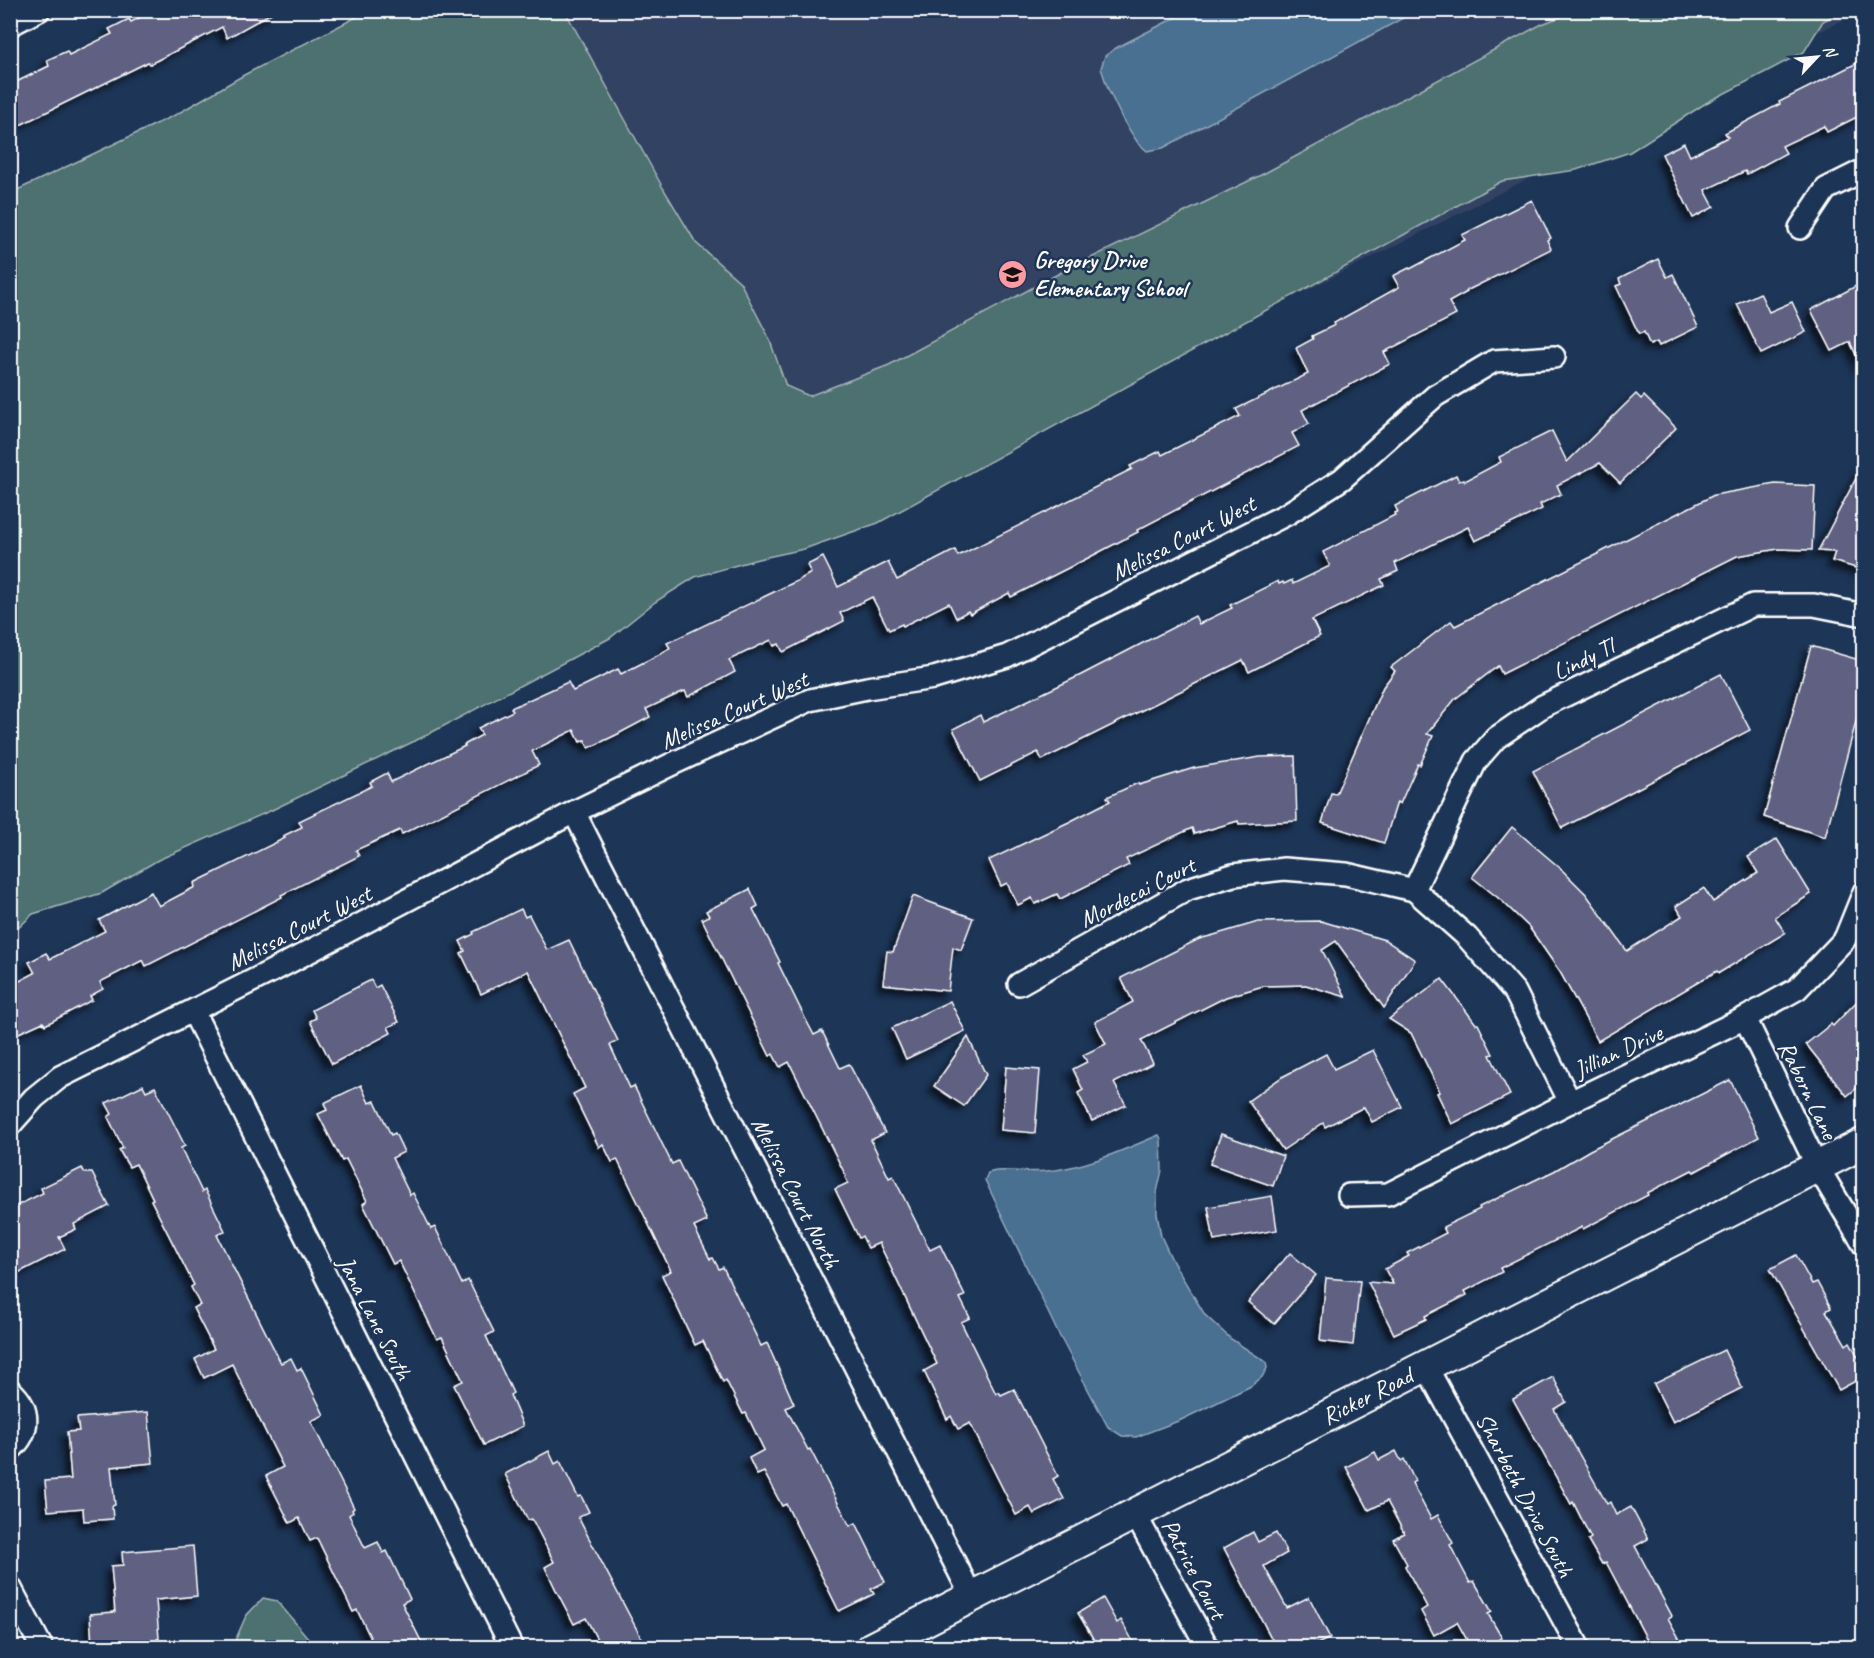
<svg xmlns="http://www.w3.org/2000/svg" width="1874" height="1658" viewBox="0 0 1874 1658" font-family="Caveat,sans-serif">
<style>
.built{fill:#314264}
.green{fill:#4e6f70;stroke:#a6b7b8;stroke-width:1.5}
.water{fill:#496f91;stroke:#92a9bd;stroke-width:1.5}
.building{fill:#616082;stroke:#fff;stroke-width:1.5;filter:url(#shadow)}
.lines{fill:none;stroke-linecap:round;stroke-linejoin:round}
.street-casing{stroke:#fff;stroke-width:26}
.secondary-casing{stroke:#fff;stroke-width:34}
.street{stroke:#1d3557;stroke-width:21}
.secondary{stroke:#1d3557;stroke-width:30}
.labels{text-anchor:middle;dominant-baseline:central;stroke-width:5;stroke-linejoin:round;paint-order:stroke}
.poi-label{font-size:24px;font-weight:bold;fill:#fff;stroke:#1d3557;text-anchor:start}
.street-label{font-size:24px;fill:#fff;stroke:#1d3557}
</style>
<defs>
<filter id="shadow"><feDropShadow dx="-5.5" dy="5.5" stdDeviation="3" flood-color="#0009"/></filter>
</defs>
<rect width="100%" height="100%" fill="#1d3557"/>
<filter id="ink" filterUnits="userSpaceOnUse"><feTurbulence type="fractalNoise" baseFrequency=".0167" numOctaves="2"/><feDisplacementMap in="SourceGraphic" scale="12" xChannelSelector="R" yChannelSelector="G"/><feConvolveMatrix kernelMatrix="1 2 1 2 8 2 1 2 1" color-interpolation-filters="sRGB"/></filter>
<g filter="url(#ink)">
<!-- built -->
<polygon class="built" points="1863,10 819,536 550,11"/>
<!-- green -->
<g class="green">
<polygon points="370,10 565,11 663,188 696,243 740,282 769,338 786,386 809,396 889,365 1058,274 1265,173 1542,24 1576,11 1844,11 1823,21 1804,52 1706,103 1630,152 1576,170 1502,181 878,523 804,549 758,559 695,577 655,602 610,638 423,737 272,810 158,860 102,893 33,914 11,935 11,193 177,114 244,75"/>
<polygon points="263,1598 277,1601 309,1639 310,1647 237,1647 235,1641 246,1616"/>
</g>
<!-- water -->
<g class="water">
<polygon points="1188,11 1188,10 1411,11 1405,17 1163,148 1147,151 1138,143 1123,120 1108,89 1101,68 1105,56 1116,48"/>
<path d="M 1159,1135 L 1161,1139 L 1162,1170 L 1157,1192 L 1157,1214 L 1161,1236 L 1173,1262 L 1205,1315 L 1231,1339 L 1266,1362 L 1267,1368 L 1262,1377 L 1251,1386 L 1181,1420 L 1136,1437 L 1122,1436 L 1108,1427 L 1057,1331 L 985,1180 L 988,1173 L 996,1171 C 1013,1170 1031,1173 1047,1171 C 1087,1167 1123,1150 1159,1135 Z"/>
</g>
<!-- building -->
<g class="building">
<polygon points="154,10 277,10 227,38 222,27 150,64 148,62 10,130 10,85 49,66 47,60 67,51 69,55 112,34 109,29 129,19 131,22"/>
<polygon points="1863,60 1863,114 1827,132 1824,126 1782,146 1786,153 1747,174 1745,171 1705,190 1714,207 1693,218 1662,154 1684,143 1690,156 1728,137 1725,133 1780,104 1779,102"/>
<polygon points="1532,200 1551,238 1547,240 1551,249 1466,291 1467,292 1449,302 1456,315 1384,352 1390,364 1302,410 1309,424 1292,433 1299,446 1137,530 1138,532 1088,558 1011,597 1009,593 970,614 968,611 956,618 949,603 903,626 902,624 889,630 872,597 840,613 844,621 783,652 779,644 774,646 771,640 729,660 735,672 688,697 685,691 680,693 646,709 650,717 616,735 589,748 585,740 580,742 574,730 532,751 539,765 402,834 400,830 356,850 359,856 281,895 282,897 146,966 143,960 100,982 103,989 90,996 92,1000 45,1025 43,1022 10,1037 10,986 35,973 29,962 46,953 50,959 105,931 99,920 151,892 159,906 195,887 194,883 285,838 283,836 302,827 299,821 372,786 370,782 387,773 391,782 465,746 464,745 482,735 478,728 513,711 511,708 568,682 573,691 618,669 621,674 660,654 670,648 667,643 799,580 811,573 807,565 823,557 838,587 888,562 897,580 955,550 958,556 1132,469 1130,466 1160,451 1162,455 1240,416 1236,409 1308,374 1296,348 1313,339 1312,336 1335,325 1334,323 1399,287 1393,276 1409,268 1410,269 1465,240 1462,235"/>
<polygon points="1658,259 1667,277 1673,274 1698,327 1659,346 1657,342 1650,345 1644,332 1639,334 1616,286 1621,284 1619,279"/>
<polygon points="1856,286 1863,300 1863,370 1850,342 1832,351 1811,310"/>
<polygon points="1760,293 1769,312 1792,302 1806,332 1761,354 1737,304"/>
<polygon points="1636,394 1641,399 1644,396 1676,428 1620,483 1600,463 1557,485 1561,494 1540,504 1542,509 1475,541 1468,527 1395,563 1398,571 1381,579 1384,585 1312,620 1320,636 1249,672 1243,660 1042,760 1038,752 980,781 953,729 980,715 983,722 1081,675 1195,616 1199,624 1232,608 1230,605 1278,581 1279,584 1283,582 1284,584 1292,580 1293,584 1330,566 1323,552 1395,515 1394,513 1398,512 1395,506 1456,475 1459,481 1464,479 1465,481 1501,462 1499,457 1552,431 1567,462"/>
<polygon points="1863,465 1863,570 1832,561 1835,552 1818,551"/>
<polygon points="1775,484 1815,486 1812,550 1778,549 1737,556 1502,674 1498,666 1455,699 1427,734 1433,736 1420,765 1418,764 1400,804 1397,802 1384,843 1322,823 1331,793 1336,794 1383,687 1395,671 1391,667 1451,621 1455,626 1714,495"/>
<polygon points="1811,646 1863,661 1863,696 1825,837 1764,817"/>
<polygon points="1721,674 1750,730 1562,828 1533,771"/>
<polygon points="1295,756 1297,821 1239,824 1238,821 1194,834 1192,828 1126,859 1129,865 1060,899 1057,894 1035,904 1032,898 1018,905 1007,883 1001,886 989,860 1069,822 1110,801 1107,797 1138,783 1139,785 1194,768 1260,757"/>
<polygon points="1512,827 1559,867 1586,894 1627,951 1682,916 1676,906 1704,888 1713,902 1758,873 1748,857 1777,839 1811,894 1775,917 1785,933 1719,973 1717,971 1598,1041 1560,972 1529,927 1502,901 1472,877"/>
<polygon points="750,889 758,906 753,909 780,962 778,963 805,1018 814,1035 822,1031 840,1068 849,1064 885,1133 871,1140 889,1178 893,1176 930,1250 940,1245 965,1296 960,1298 970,1318 961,1322 996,1394 999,1392 1001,1395 1014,1389 1058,1476 1053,1479 1064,1499 1034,1514 1030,1507 1016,1515 970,1423 958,1429 951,1416 947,1419 924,1371 937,1364 879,1243 868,1248 862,1236 859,1238 835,1189 848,1183 845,1177 846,1176 789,1062 780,1067 773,1054 770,1056 702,919 709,916 706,911"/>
<polygon points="913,896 973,918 961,950 953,947 948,991 883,984 887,951 893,952"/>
<polygon points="521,909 525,917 529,915 547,950 569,940 618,1041 610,1045 630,1088 634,1086 672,1164 678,1161 707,1221 694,1227 710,1259 713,1258 719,1269 723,1267 761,1346 767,1343 794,1404 786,1408 808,1450 810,1449 850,1526 856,1523 885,1582 871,1589 874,1594 839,1611 786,1504 782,1506 764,1472 757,1475 749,1458 764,1450 746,1413 743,1414 726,1380 723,1382 703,1341 695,1345 662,1275 671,1271 617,1159 612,1162 603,1144 599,1147 573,1094 585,1088 528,971 481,994 461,953 465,951 460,941 474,934 473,932"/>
<polygon points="1321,921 1385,940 1415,960 1384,1008 1336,941 1322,950 1346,997 1306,985 1263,986 1226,997 1141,1040 1153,1063 1114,1083 1126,1105 1092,1121 1078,1093 1083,1090 1073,1069 1087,1062 1083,1055 1106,1044 1095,1022 1133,1002 1121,978 1199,939 1214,935 1258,922"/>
<polygon points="1442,979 1476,1024 1478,1024 1493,1054 1490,1055 1510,1095 1452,1124 1437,1093 1440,1092 1411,1033 1389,1019"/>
<polygon points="371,980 375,988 380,985 399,1022 388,1027 391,1033 332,1064 310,1021 316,1018 312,1010"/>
<polygon points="1863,995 1863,1083 1847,1096 1806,1044 1831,1024 1833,1026"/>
<polygon points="950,1001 965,1031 906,1059 892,1028"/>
<polygon points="968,1037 986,1075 964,1106 934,1086"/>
<polygon points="1373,1050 1402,1107 1372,1122 1364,1107 1325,1127 1323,1123 1283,1150 1248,1101 1282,1077 1326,1054 1334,1069"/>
<polygon points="1006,1067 1040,1070 1035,1133 1001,1130"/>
<polygon points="1730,1080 1759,1137 1694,1172 1692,1170 1647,1193 1648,1195 1583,1229 1582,1227 1500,1268 1502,1272 1465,1291 1467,1295 1425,1316 1426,1319 1394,1334 1368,1282 1393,1284 1385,1269 1409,1256 1407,1253 1446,1233 1443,1227 1480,1209 1479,1207 1554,1171 1590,1150"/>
<polygon points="143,1085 146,1091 155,1087 172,1120 185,1146 181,1148 202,1192 205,1190 225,1231 217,1235 281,1363 291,1358 297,1370 301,1368 324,1415 311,1421 354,1508 352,1510 353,1512 349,1515 365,1548 378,1542 383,1553 387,1551 410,1599 402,1603 424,1647 375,1647 357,1610 353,1612 317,1538 310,1541 299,1518 290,1523 266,1476 283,1467 232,1364 204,1378 195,1359 214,1349 193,1308 200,1305 191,1287 194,1285 151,1200 153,1199 136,1164 129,1167 119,1150 123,1148 108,1117 112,1114 106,1103"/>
<polygon points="361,1085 369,1103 375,1101 391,1135 395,1133 404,1152 392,1158 410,1195 413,1193 431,1229 435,1227 462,1284 468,1280 494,1332 486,1336 513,1393 510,1395 523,1426 484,1445 454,1385 463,1381 442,1337 437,1339 399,1261 393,1264 363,1204 367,1201 346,1159 342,1161 318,1114 327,1110 324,1103"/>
<polygon points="1221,1134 1283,1156 1273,1186 1210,1164"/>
<polygon points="82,1168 85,1173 92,1173 109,1206 74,1224 76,1229 59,1237 65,1249 10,1277 10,1209 43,1193 41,1188"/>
<polygon points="1272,1196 1277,1230 1214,1241 1208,1207"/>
<polygon points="1290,1253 1316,1275 1274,1324 1248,1302"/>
<polygon points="1796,1255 1812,1284 1817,1282 1831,1308 1826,1311 1846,1345 1850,1342 1863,1366 1858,1368 1863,1377 1839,1390 1770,1269"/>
<polygon points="1326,1278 1360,1281 1353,1345 1320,1341"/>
<polygon points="1724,1350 1742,1388 1673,1422 1654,1384"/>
<polygon points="1553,1377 1566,1402 1554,1409 1607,1504 1610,1502 1616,1515 1631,1507 1648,1539 1635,1546 1672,1616 1668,1618 1684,1647 1651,1647 1606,1562 1602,1564 1588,1540 1591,1538 1573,1502 1571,1504 1513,1399"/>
<polygon points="148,1412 153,1463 111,1467 115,1505 112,1506 113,1519 84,1521 83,1508 48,1511 45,1481 71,1479 67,1432 79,1431 77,1418"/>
<polygon points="549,1451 555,1464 560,1461 578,1497 581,1496 589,1512 578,1517 646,1647 601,1647 586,1618 574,1624 556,1590 545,1567 554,1562 532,1519 528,1520 505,1474"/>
<polygon points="1396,1451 1401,1461 1404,1459 1415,1481 1412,1483 1431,1519 1438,1515 1453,1543 1450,1545 1470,1583 1474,1581 1492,1612 1488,1614 1502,1638 1484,1647 1471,1647 1457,1622 1434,1635 1421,1611 1427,1607 1405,1566 1407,1564 1393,1539 1404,1533 1387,1501 1369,1510 1346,1467 1375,1452 1379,1460"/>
<polygon points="1253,1532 1258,1542 1276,1533 1287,1553 1264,1566 1287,1608 1309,1597 1330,1638 1311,1647 1276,1647 1224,1548"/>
<polygon points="193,1546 197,1596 156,1600 159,1639 157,1639 158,1647 129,1647 129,1641 92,1645 90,1614 115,1612 111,1566 123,1565 122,1552"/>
<polygon points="1103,1598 1117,1623 1121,1620 1136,1647 1098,1647 1078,1613"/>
</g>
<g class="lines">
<defs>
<g id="street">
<polyline points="10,25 39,10"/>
<polyline points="1800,228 1826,189 1864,170"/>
<polyline points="574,812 972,1597"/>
<polyline points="1414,890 1476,761 1496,738 1543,706 1753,605 1814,605 1864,615"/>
<polyline points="1019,984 1188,889 1233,875 1284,869 1346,874 1414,890 1467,937 1515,992 1570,1102"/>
<polyline points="193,1011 512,1648"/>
<polyline points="1745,1018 1817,1166 1864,1245"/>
<polyline points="10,1125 34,1098 60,1077 276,969 574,812 670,765 810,700 867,688 934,678 1007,656 1287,514 1342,479 1435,396 1494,361 1554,357"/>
<polyline points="1349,1195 1388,1194 1570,1102 1745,1018 1797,989 1845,939 1864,892"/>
<polyline points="1426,1366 1579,1648"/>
<path d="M 10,1390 C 31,1408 31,1432 10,1450"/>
<polyline points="1135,1514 1208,1648"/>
<polyline points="10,1587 42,1648"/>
</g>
<polyline id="secondary" points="871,1648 1864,1143"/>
</defs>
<!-- street casing -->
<use href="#street" class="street-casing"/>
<!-- secondary casing -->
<use href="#secondary" class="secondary-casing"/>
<!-- street -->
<use href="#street" class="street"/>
<!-- secondary -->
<use href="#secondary" class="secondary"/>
</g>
</g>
<!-- icons -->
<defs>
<symbol id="school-disc" viewBox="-11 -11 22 22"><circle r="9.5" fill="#ff9aa2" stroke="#1d3557"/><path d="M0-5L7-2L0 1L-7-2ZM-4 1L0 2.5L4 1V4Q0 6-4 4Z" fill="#111"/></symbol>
</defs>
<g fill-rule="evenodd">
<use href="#school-disc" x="996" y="258" width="33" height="33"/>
</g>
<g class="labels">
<!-- poi labels -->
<g class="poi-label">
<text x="1034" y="260">Gregory Drive<tspan x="1034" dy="28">Elementary School</tspan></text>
</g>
<!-- street labels -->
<g class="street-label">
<text transform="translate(1183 538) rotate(-27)">Melissa Court West</text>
<text transform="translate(1583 659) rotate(-26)">Lindy Tl</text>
<text transform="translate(734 710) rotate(-24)">Melissa Court West</text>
<text transform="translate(1137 892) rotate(-27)">Mordecai Court</text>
<text transform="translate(299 928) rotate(-27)">Melissa Court West</text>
<text transform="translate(1618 1051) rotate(-25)">Jillian Drive</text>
<text transform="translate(1808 1090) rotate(64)">Raborn Lane</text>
<text transform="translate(796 1193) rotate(63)">Melissa Court North</text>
<text transform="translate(375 1318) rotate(63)">Jana Lane South</text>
<text transform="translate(1367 1396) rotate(-27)">Ricker Road</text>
<text transform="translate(1525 1495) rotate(62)">Sharbeth Drive South</text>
<text transform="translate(1194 1569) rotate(62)">Patrice Court</text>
</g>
</g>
<!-- margin -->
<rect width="1874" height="1658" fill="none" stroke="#1d3557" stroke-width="36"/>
<rect x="18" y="18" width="1838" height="1622" fill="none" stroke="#fff" stroke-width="2" filter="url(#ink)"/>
<!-- north arrow -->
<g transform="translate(1817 57) rotate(64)" stroke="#1d3557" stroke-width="4.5" paint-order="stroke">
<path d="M0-4.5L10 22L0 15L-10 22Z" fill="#ffffff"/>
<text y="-9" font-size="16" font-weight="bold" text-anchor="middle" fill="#ffffff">N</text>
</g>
</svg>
